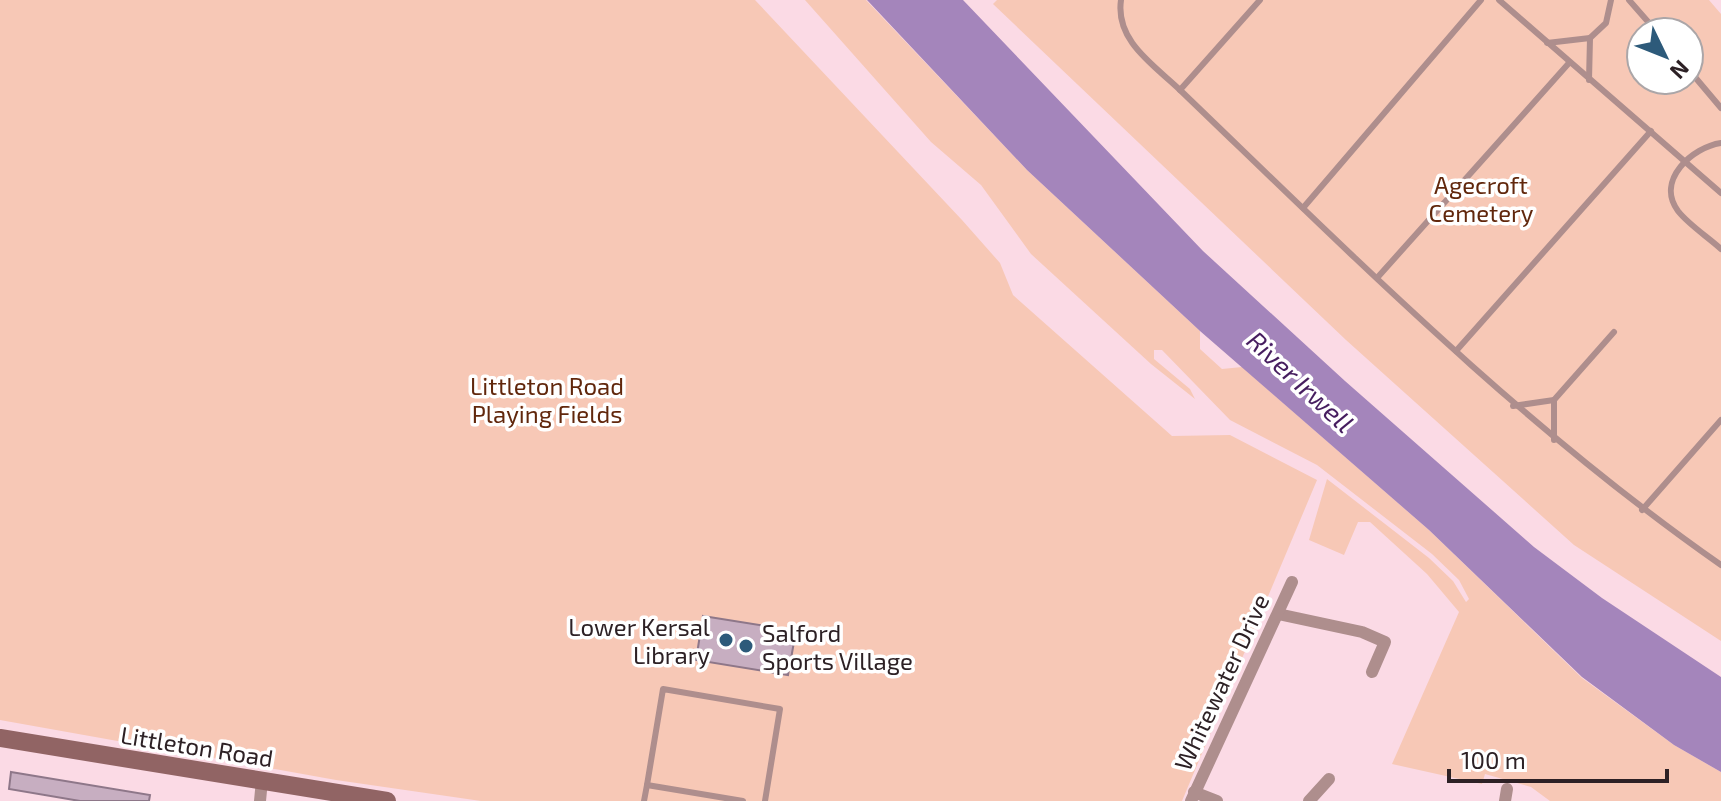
<svg xmlns="http://www.w3.org/2000/svg" width="1721" height="801" viewBox="0 0 1721 801" font-family="'Exo 2',sans-serif">
<style>
.green{fill:#f7c8b6;fill-rule:evenodd}
.water{fill:#a485bb}
.building{fill:#c7aec1;stroke:#8e7789;stroke-width:2}
.lines{fill:none;stroke-linecap:round;stroke-linejoin:round}
.lane{stroke:#ae8e8d;stroke-width:6}
.street{stroke:#ae8e8d;stroke-width:12}
.secondary{stroke:#916464;stroke-width:18}
.poi-dot{fill:#2d5a7a;stroke:#fff;stroke-width:3}
.labels{text-anchor:middle;dominant-baseline:central;stroke-width:7;stroke-linejoin:round;paint-order:stroke}
.park-label{font-size:24px;fill:#61270c;stroke:#fff}
.poi-label{font-size:24px;fill:#2d2125;stroke:#fff;text-anchor:end}
.street-label{font-size:24px;fill:#2d2125;stroke:#fff}
.water-label{font-size:26px;font-style:italic;fill:#461d5f;stroke:#fff}
</style>
<rect width="100%" height="100%" fill="#fbdae5"/>
<!-- green -->
<g class="green">
<polygon points="0,0 755,0 962,220 1000,263 1013,295 1172,436 1230,435 1317,480 1182,801 481,801 336,780 0,720"/>
<polygon points="805,0 866,0 1027,170 1200,331 1200,349 1222,369 1242,367 1429,530 1582,678 1674,745 1721,772 1721,801 1550,801 1531,787 1485,774 1482,784 1392,764 1459,612 1427,574 1370,522 1358,522 1344,555 1309,540 1327,479 1429,558 1453,581 1466,602 1469,599 1459,580 1432,554 1317,465 1230,420 1162,350 1154,350 1154,359 1190,389 1195,399 1151,364 1031,254 981,185 931,142"/>
<path d="M 997,0 L 1709,0 L 1721,14 L 1721,641 L 1574,545 L 1346,340 L 993,4 ZM 1641,32 L 1689,32 L 1689,80 L 1641,80 Z"/>
</g>
<!-- water -->
<polygon class="water" points="867,0 963,0 1203,251 1345,381 1534,547 1602,598 1721,677 1721,772 1674,745 1582,677 1429,530 1200,331 1027,170"/>
<!-- building -->
<g class="building">
<polygon points="703,616 796,631 788,675 696,660"/>
<polygon points="11,772 150,795 149,801 80,801 9,789"/>
</g>
<g class="lines">
<!-- lane -->
<g class="lane">
<path d="M 1121,0 C 1115,41 1154,65 1180,90"/>
<path d="M 1260,0 L 1180,90 C 1354,257 1522,426 1721,565"/>
<polyline points="1499,0 1721,193"/>
<polyline points="1629,0 1657,32"/>
<polyline points="1547,43 1590,38"/>
<polyline points="1689,70 1721,108"/>
<polyline points="1589,80 1590,38 1606,23 1611,0"/>
<path d="M 1721,143 C 1693,147 1655,180 1678,211 C 1689,225 1708,237 1721,249"/>
<polyline points="1303,208 1481,0"/>
<polyline points="1377,278 1569,63"/>
<polyline points="1456,351 1651,131"/>
<polyline points="1513,406 1554,400"/>
<polyline points="1554,440 1554,400 1614,332"/>
<polyline points="1642,510 1721,420"/>
<polyline points="644,801 647,785"/>
<polyline points="743,801 647,785 663,689 780,709 765,801"/>
</g>
<!-- street -->
<g class="street">
<polyline points="1278,614 1362,632 1385,642 1372,672"/>
<polyline points="1194,792 1217,801"/>
<polyline points="260,801 262,780"/>
<polyline points="1191,801 1292,582"/>
<polyline points="1309,801 1329,779"/>
<polyline points="1505,801 1507,789"/>
</g>
<!-- secondary -->
<polyline class="secondary" points="0,738 387,801"/>
</g>
<!-- markers -->
<g class="poi-dot">
<circle cx="726" cy="640" r="8"/>
<circle cx="746" cy="646" r="8"/>
</g>
<g class="labels">
<!-- park labels -->
<g class="park-label">
<text x="1481" y="184">Agecroft<tspan x="1481" dy="28">Cemetery</tspan></text>
<text x="547" y="385">Littleton Road<tspan x="547" dy="28">Playing Fields</tspan></text>
</g>
<!-- poi labels -->
<g class="poi-label">
<text x="710" y="626">Lower Kersal<tspan x="710" dy="28">Library</tspan></text>
<text x="762" y="632" text-anchor="start">Salford<tspan x="762" dy="28">Sports Village</tspan></text>
</g>
<!-- street labels -->
<g class="street-label">
<text transform="translate(1221 682) rotate(-65)">Whitewater Drive</text>
<text transform="translate(197 746) rotate(9)">Littleton Road</text>
</g>
<!-- water labels -->
<g class="water-label">
<text transform="translate(1301 381) rotate(43)">River Irwell</text>
</g>
</g>
<!-- north arrow -->
<g transform="translate(1665 56) rotate(133)"><circle r="38" fill="#ffffff" stroke="#aba6a8" stroke-width="2"/>
<path d="M0-6L14 30L0 20L-14 30Z" fill="#2d5a7a"/>
<text y="-12" font-size="22" font-weight="bold" text-anchor="middle" fill="#2d2125">N</text>
</g>
<!-- scale -->
<path d="M1449 769v12h218v-12" fill="none" stroke="#2d2125" stroke-width="4"/>
<text x="1461" y="769" font-size="24" fill="#2d2125" stroke="#ffffff" stroke-width="6" paint-order="stroke">100 m</text>
</svg>
